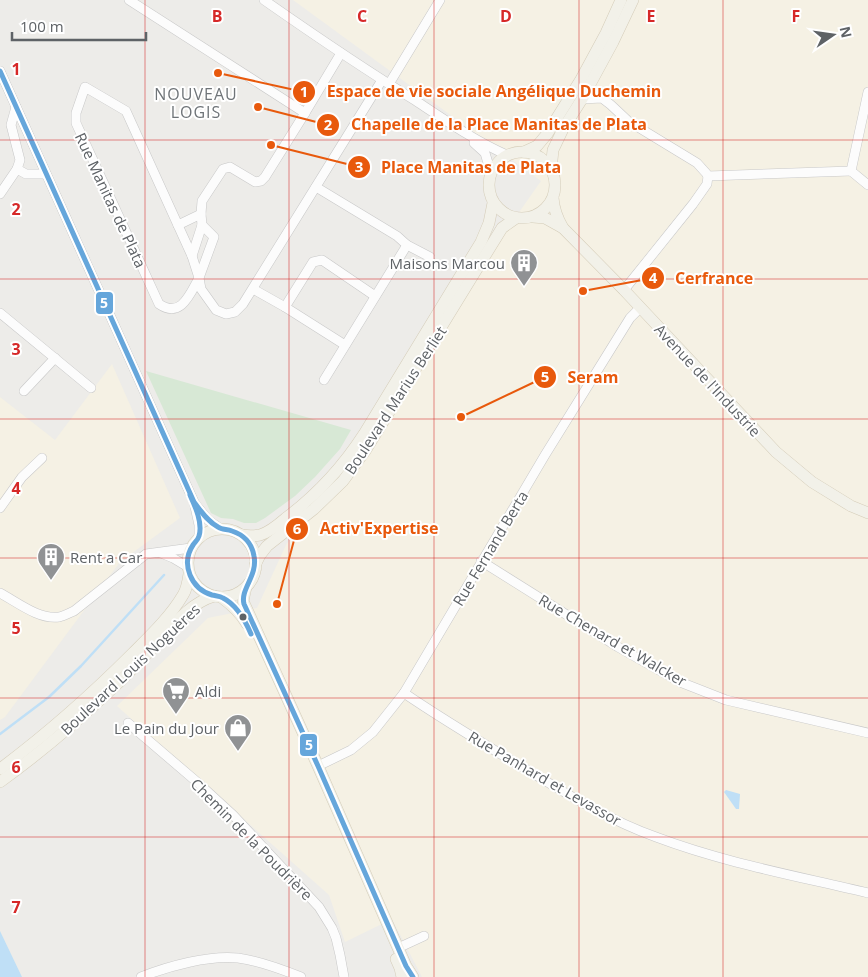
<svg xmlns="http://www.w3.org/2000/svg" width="868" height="977" viewBox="0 0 868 977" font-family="'Open Sans',sans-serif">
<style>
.commercial{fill:#f5f1e4}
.green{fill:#d7e8d5}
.water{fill:#bfdff6}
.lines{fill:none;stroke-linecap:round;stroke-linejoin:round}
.stream{stroke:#bfdff6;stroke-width:2.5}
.minor-casing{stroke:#c8c8c8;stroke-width:10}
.major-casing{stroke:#d4ccb8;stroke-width:12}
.minor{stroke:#fcfcfc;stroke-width:9}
.major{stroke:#f2f1e9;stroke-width:11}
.bus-1-casing{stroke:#fff;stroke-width:9}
.bus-1{stroke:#65a6db;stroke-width:5}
.grid{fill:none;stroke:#d62828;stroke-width:1;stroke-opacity:0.55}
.bus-dot{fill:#5e6266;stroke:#fff;stroke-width:2}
.labels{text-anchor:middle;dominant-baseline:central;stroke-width:4;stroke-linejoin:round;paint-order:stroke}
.street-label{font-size:15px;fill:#5e6266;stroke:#fff}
.poi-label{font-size:15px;fill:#5e6266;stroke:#fff;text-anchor:end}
.neighbourhood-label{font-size:16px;letter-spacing:1px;fill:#6f7478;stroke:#fff}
.grid-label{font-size:16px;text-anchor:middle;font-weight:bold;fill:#d62828;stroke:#fff;stroke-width:4;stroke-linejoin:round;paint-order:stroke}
.leader{fill:none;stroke:#e8590c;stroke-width:2}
.callout-dot{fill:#e8590c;stroke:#fff;stroke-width:2}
.mark-label{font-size:15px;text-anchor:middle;font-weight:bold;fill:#fff}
.callout-label{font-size:16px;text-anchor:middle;font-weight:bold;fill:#e8590c;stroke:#fff;stroke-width:4;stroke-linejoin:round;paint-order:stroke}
.line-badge{stroke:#fff;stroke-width:2}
.badge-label{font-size:14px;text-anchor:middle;font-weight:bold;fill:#fff}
</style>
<rect width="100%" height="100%" fill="#edece9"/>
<!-- commercial -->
<g class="commercial">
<polygon points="293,0 868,0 868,977 422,977 392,919 345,942 329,895 117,706 208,618 257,608 286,545 541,181"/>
<polygon points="112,364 180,518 120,562 5,717 0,720 0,397 55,440"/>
</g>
<!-- green -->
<polygon class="green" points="146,371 351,430 340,449 315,477 295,496 265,518 256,523 244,523 233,519 221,518 211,513"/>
<!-- water -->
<g class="water">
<polygon points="726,790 740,794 739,809 736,809 724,792"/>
<polygon points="0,931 22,977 0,977"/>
</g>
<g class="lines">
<!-- stream -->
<polyline class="stream" points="0,734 49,697 81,666 164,575"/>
<defs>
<g id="minor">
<polyline points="129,0 305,113 265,177 261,181 255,182 230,167 223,169 202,201 201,214 202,225 214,237 199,278 201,289 216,310 226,314 235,312 243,304 382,80"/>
<path d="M 264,0 C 314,35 364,69 416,101 C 445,120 475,141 507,155"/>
<polyline points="0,71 194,502 199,525 199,537"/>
<polyline points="389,84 440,0"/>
<path d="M 85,87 L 126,111 L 192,256 L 199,278 C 190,294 181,319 159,304 L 76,123 L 76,113 Z"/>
<polyline points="582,99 602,98 611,105 628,121 697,163 706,173 708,176 707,184 693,204 624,290"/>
<polyline points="305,113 341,53"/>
<polyline points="474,143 485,153 491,173"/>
<polyline points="17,169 26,174 46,174"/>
<polyline points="851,171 868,185"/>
<polyline points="708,176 851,171 868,92"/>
<polyline points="316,187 397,236 407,245 430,257"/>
<polyline points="0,194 17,169 20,160 11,125 16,107"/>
<polyline points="178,225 201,214"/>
<polyline points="192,256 202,225"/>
<polyline points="253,289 285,307 345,345"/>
<polyline points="285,307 313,262 322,260 375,296"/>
<polyline points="0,313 91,388"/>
<polyline points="324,380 407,245"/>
<polyline points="24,391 55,358"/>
<polyline points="196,505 208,520 221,529"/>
<polyline points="0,508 22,477 42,458"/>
<polyline points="161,553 173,558 188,567"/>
<polyline points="481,561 618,647 680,682 726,700 868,733"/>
<path d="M 0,593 C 17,602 39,620 59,617 C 64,616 69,613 74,611 L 146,554 L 191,548"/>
<path d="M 404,693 C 445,721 487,746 529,771 C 570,796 611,821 656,837 C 725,863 797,876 868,893"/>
<polyline points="128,723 197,782 233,815 319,907 332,928 336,938 340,955 344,977"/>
<polyline points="318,766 351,750 373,732 404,693 545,455 630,318 640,308"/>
<polyline points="398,948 424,936"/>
<path d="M 141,977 C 169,966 209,955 238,958 C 260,961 281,969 301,977"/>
</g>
<g id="major">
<circle cx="522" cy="185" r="33"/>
<polyline points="524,152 537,146 547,134 580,81 606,33 621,0"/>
<polyline points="551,170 553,150 563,129 582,99 613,42 633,0"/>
<path d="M 553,198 C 554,210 557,218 563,228 L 624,290 L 776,452 L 812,482 L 851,506 L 868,513"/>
<polyline points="533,217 545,218 563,228"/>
<circle cx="222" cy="563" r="34"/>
<path d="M 242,535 C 248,536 254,536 260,535 C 270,532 279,524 286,518 C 318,494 342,468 364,434 L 481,242 L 489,223 L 493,203"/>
<polyline points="255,565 260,555 267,546 314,509 343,481 365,451 502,228 516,218"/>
<polyline points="246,587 243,601 249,614 318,766 406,966 413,977"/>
<path d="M 221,597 C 232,605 240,612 247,624"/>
<path d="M 0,769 C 47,734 91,695 133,653 C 150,636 170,617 183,595 C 187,589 188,581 189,574"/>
<path d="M 0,782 C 40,753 79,720 115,686 C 131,671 146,654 161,639 C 176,622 191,603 214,596"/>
<polyline points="396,959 400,968 402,977"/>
</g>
</defs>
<!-- minor casing -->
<use href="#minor" class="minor-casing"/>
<!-- major casing -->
<use href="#major" class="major-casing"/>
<!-- minor -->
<use href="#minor" class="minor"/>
<!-- major -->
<use href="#major" class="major"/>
<defs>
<g id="bus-1">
<path d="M 0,71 L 194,502 C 201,511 207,521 218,527 C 222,530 227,529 232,531 C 244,535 252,544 254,556 C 258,576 240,589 244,604 L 318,766 L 406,966 L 413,977"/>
<path d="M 190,495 C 195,506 203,523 199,536 C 198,540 195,542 193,545 C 187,554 186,565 190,575 C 194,585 202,592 212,595 C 216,596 220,596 223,598 C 237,605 245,620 251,634"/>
</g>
</defs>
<!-- bus-1 casing -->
<use href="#bus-1" class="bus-1-casing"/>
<!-- bus-1 -->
<use href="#bus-1" class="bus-1"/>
</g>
<!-- grid -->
<path class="grid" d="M 145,0 L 145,977M 289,0 L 289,977M 434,0 L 434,977M 579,0 L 579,977M 723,0 L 723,977M 0,140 L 868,140M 0,279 L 868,279M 0,419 L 868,419M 0,558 L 868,558M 0,698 L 868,698M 0,837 L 868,837"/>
<!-- icons -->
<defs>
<symbol id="building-pin" viewBox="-11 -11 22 30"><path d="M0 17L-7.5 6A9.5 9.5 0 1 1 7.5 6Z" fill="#909294" stroke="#fff"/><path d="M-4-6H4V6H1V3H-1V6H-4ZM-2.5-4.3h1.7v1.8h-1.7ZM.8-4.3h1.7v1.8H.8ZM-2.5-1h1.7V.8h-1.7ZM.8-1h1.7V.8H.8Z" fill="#fff"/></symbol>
<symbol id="supermarket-pin" viewBox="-11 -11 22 30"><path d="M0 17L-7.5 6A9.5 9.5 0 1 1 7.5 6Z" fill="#909294" stroke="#fff"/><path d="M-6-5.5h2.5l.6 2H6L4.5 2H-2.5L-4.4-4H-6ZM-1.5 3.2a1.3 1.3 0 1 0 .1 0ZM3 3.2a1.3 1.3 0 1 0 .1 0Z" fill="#fff"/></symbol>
<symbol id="shop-pin" viewBox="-11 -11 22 30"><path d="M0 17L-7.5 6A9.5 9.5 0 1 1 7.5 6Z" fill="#909294" stroke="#fff"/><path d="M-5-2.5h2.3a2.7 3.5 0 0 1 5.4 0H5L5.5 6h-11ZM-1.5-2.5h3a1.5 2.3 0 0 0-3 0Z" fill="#fff"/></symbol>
</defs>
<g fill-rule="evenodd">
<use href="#building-pin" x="508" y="247" width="32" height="43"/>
<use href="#building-pin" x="35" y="541" width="32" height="43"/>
<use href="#supermarket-pin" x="160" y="675" width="32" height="43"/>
<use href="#shop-pin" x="222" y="712" width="32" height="43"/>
</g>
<!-- markers -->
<circle class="bus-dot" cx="243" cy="617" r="4.5"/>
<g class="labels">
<!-- street labels -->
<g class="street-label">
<text transform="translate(111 200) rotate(65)">Rue Manitas de Plata</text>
<text transform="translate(708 380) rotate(47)">Avenue de l'Industrie</text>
<text transform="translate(395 400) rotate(-57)">Boulevard Marius Berliet</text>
<text transform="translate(490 548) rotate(-59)">Rue Fernand Berta</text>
<text transform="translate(613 640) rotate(30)">Rue Chenard et Walcker</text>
<text transform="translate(130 669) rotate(-43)">Boulevard Louis Noguères</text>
<text transform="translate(545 778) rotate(30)">Rue Panhard et Levassor</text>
<text transform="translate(252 839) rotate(45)">Chemin de la Poudrière</text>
</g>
<!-- poi labels -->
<g class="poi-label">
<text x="505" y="263">Maisons Marcou</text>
<text x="70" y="557" text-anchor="start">Rent a Car</text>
<text x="195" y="691" text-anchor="start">Aldi</text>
<text x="219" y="728">Le Pain du Jour</text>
</g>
<!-- neighbourhood labels -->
<g class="neighbourhood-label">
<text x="196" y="94">NOUVEAU<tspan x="196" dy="18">LOGIS</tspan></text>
</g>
</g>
<g class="grid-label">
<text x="217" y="22">B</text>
<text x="362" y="22">C</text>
<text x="506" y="22">D</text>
<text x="651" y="22">E</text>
<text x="796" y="22">F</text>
<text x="16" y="75">1</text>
<text x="16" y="215">2</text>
<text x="16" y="355">3</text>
<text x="16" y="494">4</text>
<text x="16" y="634">5</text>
<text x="16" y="773">6</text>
<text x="16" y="913">7</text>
</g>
<!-- callouts -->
<path class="leader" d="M218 73L304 92M258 107L328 125M271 145L359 167M583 291L653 278M461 417L545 377M277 604L297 529"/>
<g class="callout-dot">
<circle cx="218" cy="73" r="5"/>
<circle cx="258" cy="107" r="5"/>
<circle cx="271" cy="145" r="5"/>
<circle cx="583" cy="291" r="5"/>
<circle cx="461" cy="417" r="5"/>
<circle cx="277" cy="604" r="5"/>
<circle cx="304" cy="92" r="12"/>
<circle cx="328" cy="125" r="12"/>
<circle cx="359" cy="167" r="12"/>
<circle cx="653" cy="278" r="12"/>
<circle cx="545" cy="377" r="12"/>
<circle cx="297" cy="529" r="12"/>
</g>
<g class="mark-label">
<text x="304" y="97">1</text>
<text x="328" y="130">2</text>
<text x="359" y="172">3</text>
<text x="653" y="283">4</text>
<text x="545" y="382">5</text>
<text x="297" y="534">6</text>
</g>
<g class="callout-label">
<text x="494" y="97">Espace de vie sociale Angélique Duchemin</text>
<text x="499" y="130">Chapelle de la Place Manitas de Plata</text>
<text x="471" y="173">Place Manitas de Plata</text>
<text x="714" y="284">Cerfrance</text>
<text x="593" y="383">Seram</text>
<text x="379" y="534">Activ'Expertise</text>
</g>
<g class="line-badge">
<rect x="95" y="291" width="19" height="24" rx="5" fill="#65a6db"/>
<rect x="299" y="733" width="19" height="24" rx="5" fill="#65a6db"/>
</g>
<g class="badge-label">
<text x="104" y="308">5</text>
<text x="309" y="750">5</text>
</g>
<!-- north arrow -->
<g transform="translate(833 35) rotate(77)" stroke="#ffffff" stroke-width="4" paint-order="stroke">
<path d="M0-4L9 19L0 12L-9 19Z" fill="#5e6266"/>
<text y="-8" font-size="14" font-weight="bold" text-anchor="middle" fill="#5e6266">N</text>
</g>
<!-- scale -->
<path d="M12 32v8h134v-8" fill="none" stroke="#5e6266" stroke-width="2.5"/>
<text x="20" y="32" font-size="15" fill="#5e6266" stroke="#ffffff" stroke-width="4" paint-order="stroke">100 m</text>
</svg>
